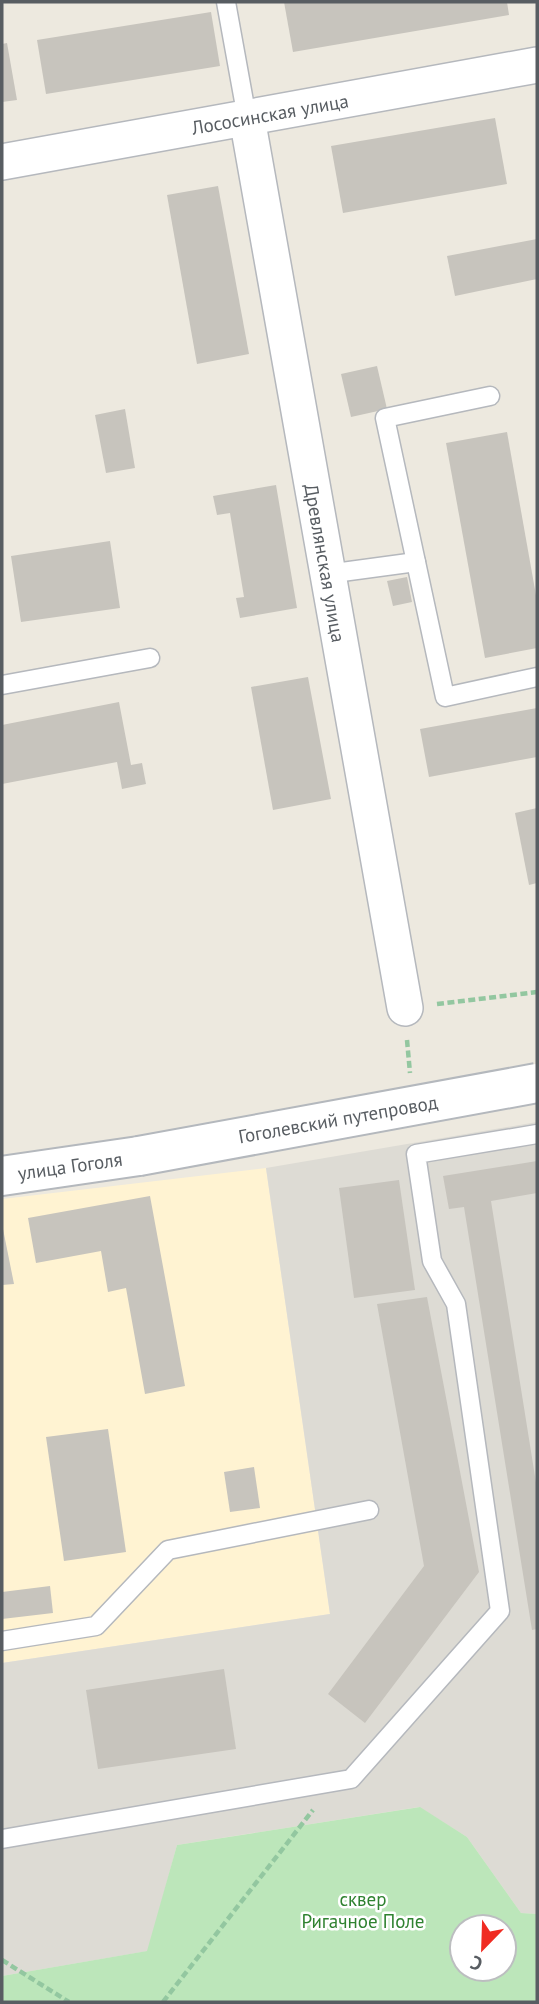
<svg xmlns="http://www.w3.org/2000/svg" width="539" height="2004" viewBox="0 0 539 2004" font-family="'PT Sans',sans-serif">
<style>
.commercial{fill:#fff3d2}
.industrial{fill:#dddbd4}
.green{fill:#bce6ba;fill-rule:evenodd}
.building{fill:#c7c4bd}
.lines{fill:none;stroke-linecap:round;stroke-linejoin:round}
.lane-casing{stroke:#b5b8bd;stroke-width:21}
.street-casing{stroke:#b5b8bd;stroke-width:38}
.secondary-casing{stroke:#b4b8bd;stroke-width:42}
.path{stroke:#93c7a0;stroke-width:4.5;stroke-dasharray:7 3.5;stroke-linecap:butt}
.lane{stroke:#fff;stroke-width:18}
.street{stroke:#fff;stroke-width:35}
.secondary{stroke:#fff;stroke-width:38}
.secondary-bridge-casing{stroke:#b4b8bd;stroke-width:42;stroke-linecap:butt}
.secondary-bridge{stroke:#fff;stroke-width:38}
.labels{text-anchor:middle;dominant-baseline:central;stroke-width:5;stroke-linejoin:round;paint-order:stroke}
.street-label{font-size:19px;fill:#585d62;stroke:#fff}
.park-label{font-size:19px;fill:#2f8230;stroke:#fff}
</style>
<rect width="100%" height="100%" fill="#ede9df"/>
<!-- commercial -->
<polygon class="commercial" points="266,1168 330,1614 2,1663 2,1199"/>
<!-- industrial -->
<polygon class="industrial" points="537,1122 537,1914 521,1913 467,1837 419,1807 177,1845 148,1951 2,1976 2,1663 330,1614 266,1168"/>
<!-- green -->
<path class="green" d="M 420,1807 L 467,1837 L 521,1913 L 537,1914 L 537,2002 L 2,2002 L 2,1976 L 147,1951 L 177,1845 ZM 462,1927 L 504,1927 L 504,1969 L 462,1969 Z"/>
<!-- building -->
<g class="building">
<polygon points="284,2 507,2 509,15 293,52"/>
<polygon points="211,12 220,66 46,94 37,40"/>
<polygon points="7,43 17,100 2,102 2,44"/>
<polygon points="495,118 507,184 343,213 331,146"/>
<polygon points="218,186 249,354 197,364 167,195"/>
<polygon points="537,239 537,279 455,296 447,256"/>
<polygon points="377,366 387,409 351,417 341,374"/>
<polygon points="125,409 135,468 106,473 95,415"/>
<polygon points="507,432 537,601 537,648 485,658 446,443"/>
<polygon points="276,485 297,608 240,618 236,598 244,597 230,513 217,515 213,496"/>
<polygon points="110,541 120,608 21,622 11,556"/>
<polygon points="407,577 412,602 393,606 387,581"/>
<polygon points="308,677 331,799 273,810 251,687"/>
<polygon points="119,702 131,765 142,763 146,784 122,789 117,762 2,784 2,725"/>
<polygon points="537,708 537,757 429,777 420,729"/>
<polygon points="537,808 537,883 529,885 515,813"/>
<polygon points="537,1161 537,1193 491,1201 537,1489 537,1629 532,1630 464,1207 449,1209 443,1176"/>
<polygon points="399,1180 415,1290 354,1298 339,1188"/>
<polygon points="150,1196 185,1386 145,1394 126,1288 108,1292 101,1251 36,1263 28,1218"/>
<polygon points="2,1224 14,1284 2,1285"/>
<polygon points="427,1297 479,1572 365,1723 328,1694 424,1566 377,1304"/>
<polygon points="108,1429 126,1552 64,1561 46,1437"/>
<polygon points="254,1467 260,1508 230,1512 224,1472"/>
<polygon points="50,1586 53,1613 2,1619 2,1592"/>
<polygon points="224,1669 236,1749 98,1769 86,1690"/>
</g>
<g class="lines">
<defs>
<g id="lane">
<polyline points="226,2 247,118"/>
<polyline points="490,396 385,418 445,697 537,677"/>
<polyline points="327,574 416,562"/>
<polyline points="2,685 150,658"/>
<polyline points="2,1641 96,1626 168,1550 369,1510"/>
<polyline points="2,1839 351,1779 500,1611 456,1304 432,1261 416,1154 537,1134"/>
</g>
<g id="street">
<polyline points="247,118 405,1008"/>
<polyline points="2,162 537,65"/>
</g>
<polyline id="secondary" points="2,1176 139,1156"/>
</defs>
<!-- lane casing -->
<use href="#lane" class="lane-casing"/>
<!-- street casing -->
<use href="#street" class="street-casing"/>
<!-- secondary casing -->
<use href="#secondary" class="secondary-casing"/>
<!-- path -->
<g class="path">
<polyline points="437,1004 537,992"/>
<polyline points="407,1040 410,1073"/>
<polyline points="2,1960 69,2002"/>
<polyline points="163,2002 313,1810"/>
</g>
<!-- lane -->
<use href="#lane" class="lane"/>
<!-- street -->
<use href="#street" class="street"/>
<!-- secondary -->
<use href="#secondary" class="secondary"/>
<defs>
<polyline id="secondary-bridge" points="139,1156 537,1083"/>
</defs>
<!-- secondary-bridge casing -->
<use href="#secondary-bridge" class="secondary-bridge-casing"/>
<!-- secondary-bridge -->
<use href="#secondary-bridge" class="secondary-bridge"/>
</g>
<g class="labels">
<!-- street labels -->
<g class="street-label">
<text transform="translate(270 114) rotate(-10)">Лососинская улица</text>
<text transform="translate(325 563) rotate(80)">Древлянская улица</text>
<text transform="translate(338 1119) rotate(-10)">Гоголевский путепровод</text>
<text transform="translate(70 1166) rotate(-8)">улица Гоголя</text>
</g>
<!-- park labels -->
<g class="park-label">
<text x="363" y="1899">сквер<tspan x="363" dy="22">Ригачное Поле</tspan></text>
</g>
</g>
<!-- border -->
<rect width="539" height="2004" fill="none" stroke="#585d62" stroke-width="7"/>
<!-- north arrow -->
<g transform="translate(483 1948) rotate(203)"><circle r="33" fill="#ffffff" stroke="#bcbec0" stroke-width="2"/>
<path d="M0-5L12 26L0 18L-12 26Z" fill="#f02b22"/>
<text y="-10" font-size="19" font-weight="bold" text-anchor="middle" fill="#585d62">С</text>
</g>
</svg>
